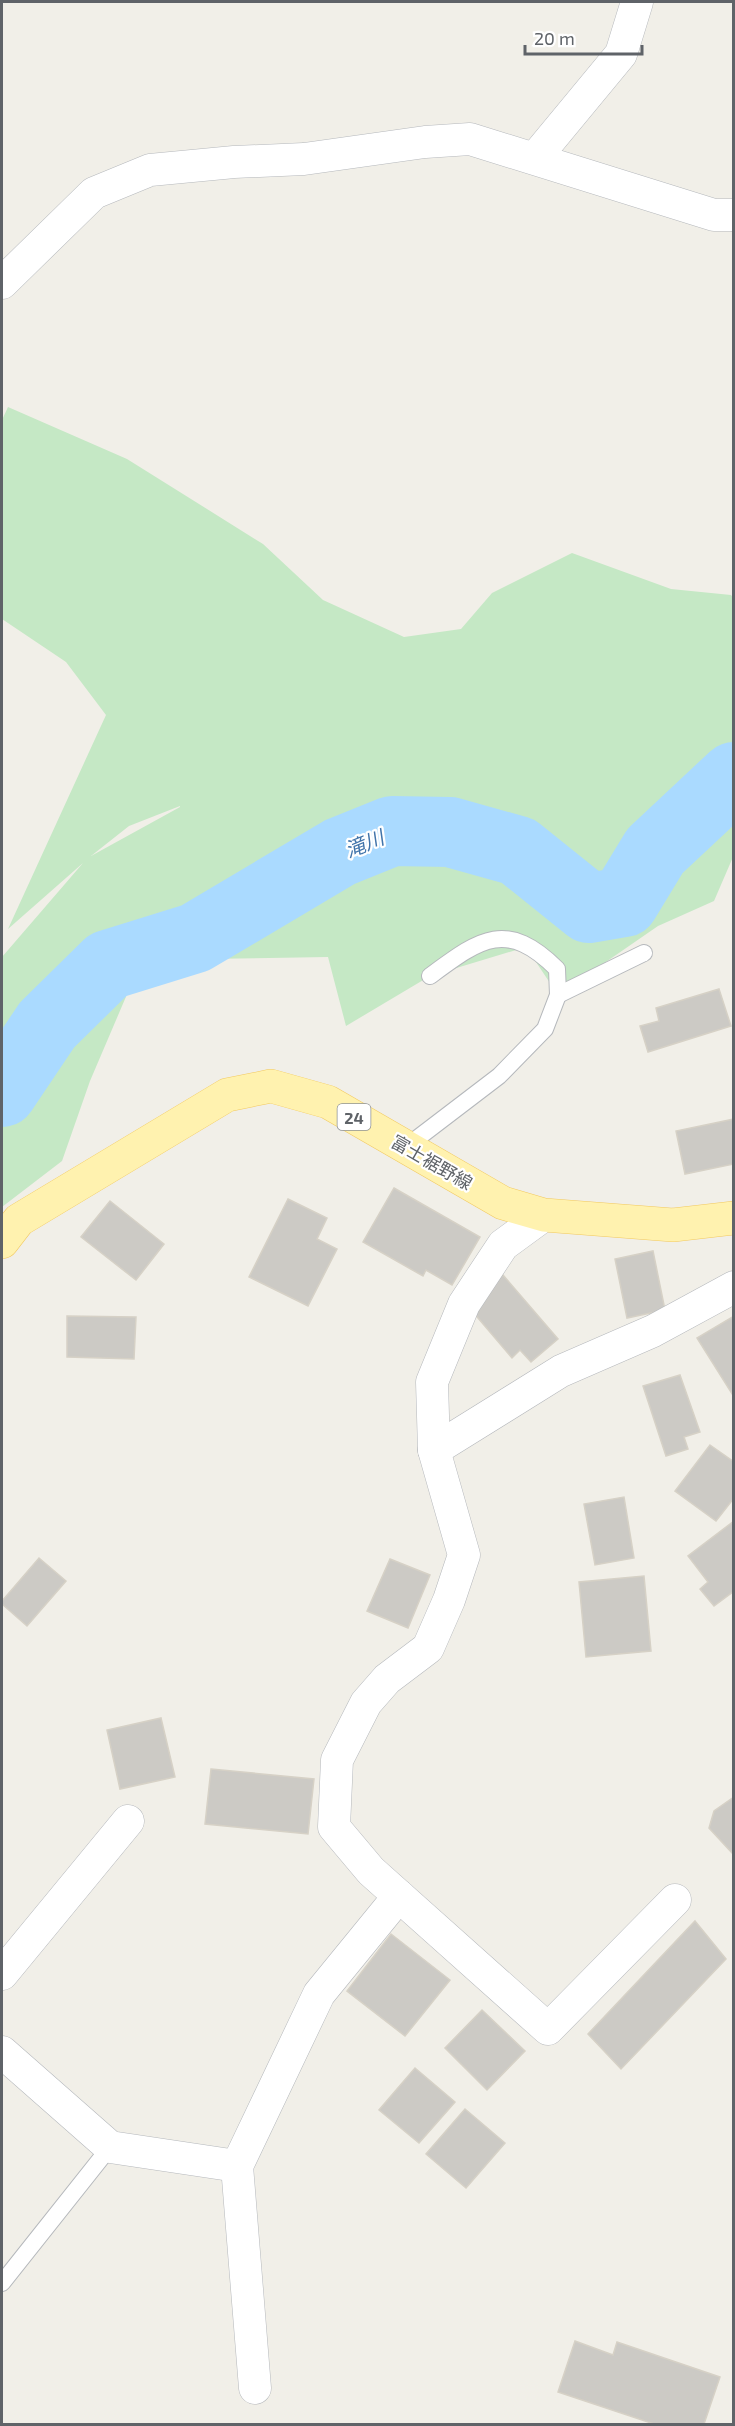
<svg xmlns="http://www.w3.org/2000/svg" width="735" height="2426" viewBox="0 0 735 2426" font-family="'Exo 2','Noto Sans JP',sans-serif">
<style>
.green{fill:#c5e8c5;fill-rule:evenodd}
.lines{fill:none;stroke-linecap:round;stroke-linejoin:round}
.river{stroke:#aadaff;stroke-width:70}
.building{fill:#cccac5;stroke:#d6d1c6;stroke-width:1.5}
.service-casing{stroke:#b5b8bc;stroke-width:18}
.minor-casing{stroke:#b5b8bc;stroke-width:33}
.primary-casing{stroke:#f2c960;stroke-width:34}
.service{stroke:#fff;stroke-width:16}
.minor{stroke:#fff;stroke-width:32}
.primary{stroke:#fff2af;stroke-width:33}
.labels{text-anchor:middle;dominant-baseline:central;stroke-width:4.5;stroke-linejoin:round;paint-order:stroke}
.shield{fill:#fff;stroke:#8f9295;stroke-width:1.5}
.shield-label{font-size:16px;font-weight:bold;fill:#5f6368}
.street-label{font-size:18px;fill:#5f6368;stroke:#fff}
.water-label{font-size:20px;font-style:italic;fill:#4174aa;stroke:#fff}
</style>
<rect width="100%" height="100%" fill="#f1efe8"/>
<!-- green -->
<path class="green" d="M 8,407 L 127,459 L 263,544 L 323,600 L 404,637 L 461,629 L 492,593 L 572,553 L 671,589 L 731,595 L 734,599 L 733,857 L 714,901 L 658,926 L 558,995 L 526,947 L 430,976 L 346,1026 L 328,957 L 201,959 L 128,992 L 90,1081 L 62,1161 L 2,1207 L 2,957 L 83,863 L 8,929 L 106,715 L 66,662 L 2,619 L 2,420 ZM 180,806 L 180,807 L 91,856 L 129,826 Z"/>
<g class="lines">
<!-- river -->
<polyline class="river" points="2,1092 47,1025 108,965 195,938 340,852 392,831 450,832 518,851 589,908 624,902 655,851 734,777"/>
</g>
<!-- building -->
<g class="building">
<polygon points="719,989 731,1026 648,1052 640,1026 659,1021 656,1008"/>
<polygon points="734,1119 734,1164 685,1174 676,1131"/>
<polygon points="394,1188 480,1237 452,1285 426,1270 423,1276 363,1242"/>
<polygon points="288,1199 327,1218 317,1239 337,1249 308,1306 249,1277"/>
<polygon points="110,1201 164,1244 136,1280 81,1237"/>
<polygon points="653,1251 665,1310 627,1318 615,1259"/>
<polygon points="503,1275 558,1339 531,1362 520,1350 512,1358 467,1305"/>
<polygon points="67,1316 136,1317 134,1359 67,1357"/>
<polygon points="734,1316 734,1397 697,1338"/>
<polygon points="680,1375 700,1432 684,1437 688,1449 666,1456 643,1386"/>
<polygon points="710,1445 734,1462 734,1498 716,1521 675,1491"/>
<polygon points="624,1497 634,1558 595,1565 584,1504"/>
<polygon points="734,1521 734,1591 714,1606 700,1589 708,1582 688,1556"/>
<polygon points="39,1558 66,1581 27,1626 2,1604 2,1601"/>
<polygon points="390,1559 430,1575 408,1628 367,1611"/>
<polygon points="644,1576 651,1651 586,1657 579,1582"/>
<polygon points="161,1718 175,1777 120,1789 107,1730"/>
<polygon points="211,1769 314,1779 308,1834 205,1824"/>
<polygon points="734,1797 734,1855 709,1828 714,1811"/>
<polygon points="695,1921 726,1959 621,2069 588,2034"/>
<polygon points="391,1934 450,1980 405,2036 347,1991"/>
<polygon points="482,2010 525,2051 487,2090 445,2048"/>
<polygon points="415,2068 455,2102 419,2143 379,2110"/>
<polygon points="465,2109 505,2143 466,2188 426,2154"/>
<polygon points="575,2341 613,2355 617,2342 720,2377 704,2424 654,2424 558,2392"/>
</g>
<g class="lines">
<defs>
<g id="service">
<polyline points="558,995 644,953"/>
<path d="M 406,1147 L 499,1076 L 545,1029 L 558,995 L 557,969 C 506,918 479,940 430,976"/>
<polyline points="2,2283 110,2147"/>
</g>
<g id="minor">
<polyline points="535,158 621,54 637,2"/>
<polyline points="2,283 94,193 150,170 234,162 304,159 425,142 470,139 714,215 734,215"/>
<polyline points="544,1215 503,1245 464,1304 432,1382 434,1450 464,1555 449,1600 428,1648 387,1679 366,1703 337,1760 334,1827 371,1871 548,2029 675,1900"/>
<polyline points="434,1450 561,1371 653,1331 734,1287"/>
<polyline points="2,1974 128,1821"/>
<polyline points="2,2052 110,2147 237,2166"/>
<polyline points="255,2388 237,2166 319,1994 399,1896"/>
</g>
<polyline id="primary" points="2,1242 19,1220 227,1095 271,1086 328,1102 503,1203 544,1215 673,1225 734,1218"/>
</defs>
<!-- service casing -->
<use href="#service" class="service-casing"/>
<!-- minor casing -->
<use href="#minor" class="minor-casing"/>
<!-- primary casing -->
<use href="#primary" class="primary-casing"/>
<!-- service -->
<use href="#service" class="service"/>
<!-- minor -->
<use href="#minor" class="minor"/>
<!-- primary -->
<use href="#primary" class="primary"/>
</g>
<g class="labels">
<!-- shield labels -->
<rect class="shield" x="337.5" y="1104" width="33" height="26" rx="4.5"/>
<g class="shield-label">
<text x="354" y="1117">24</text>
</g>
<!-- street labels -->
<g class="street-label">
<text transform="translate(432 1162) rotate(30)">富士裾野線</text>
</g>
<!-- water labels -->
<g class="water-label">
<text transform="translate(364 843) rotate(-22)">滝川</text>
</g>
</g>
<!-- border -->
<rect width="735" height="2426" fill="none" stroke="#5f6368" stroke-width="6"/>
<!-- scale -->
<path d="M525 45v9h117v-9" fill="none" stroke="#5f6368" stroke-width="3"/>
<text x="534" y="45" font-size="18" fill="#5f6368" stroke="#ffffff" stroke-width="4.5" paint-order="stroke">20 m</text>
</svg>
